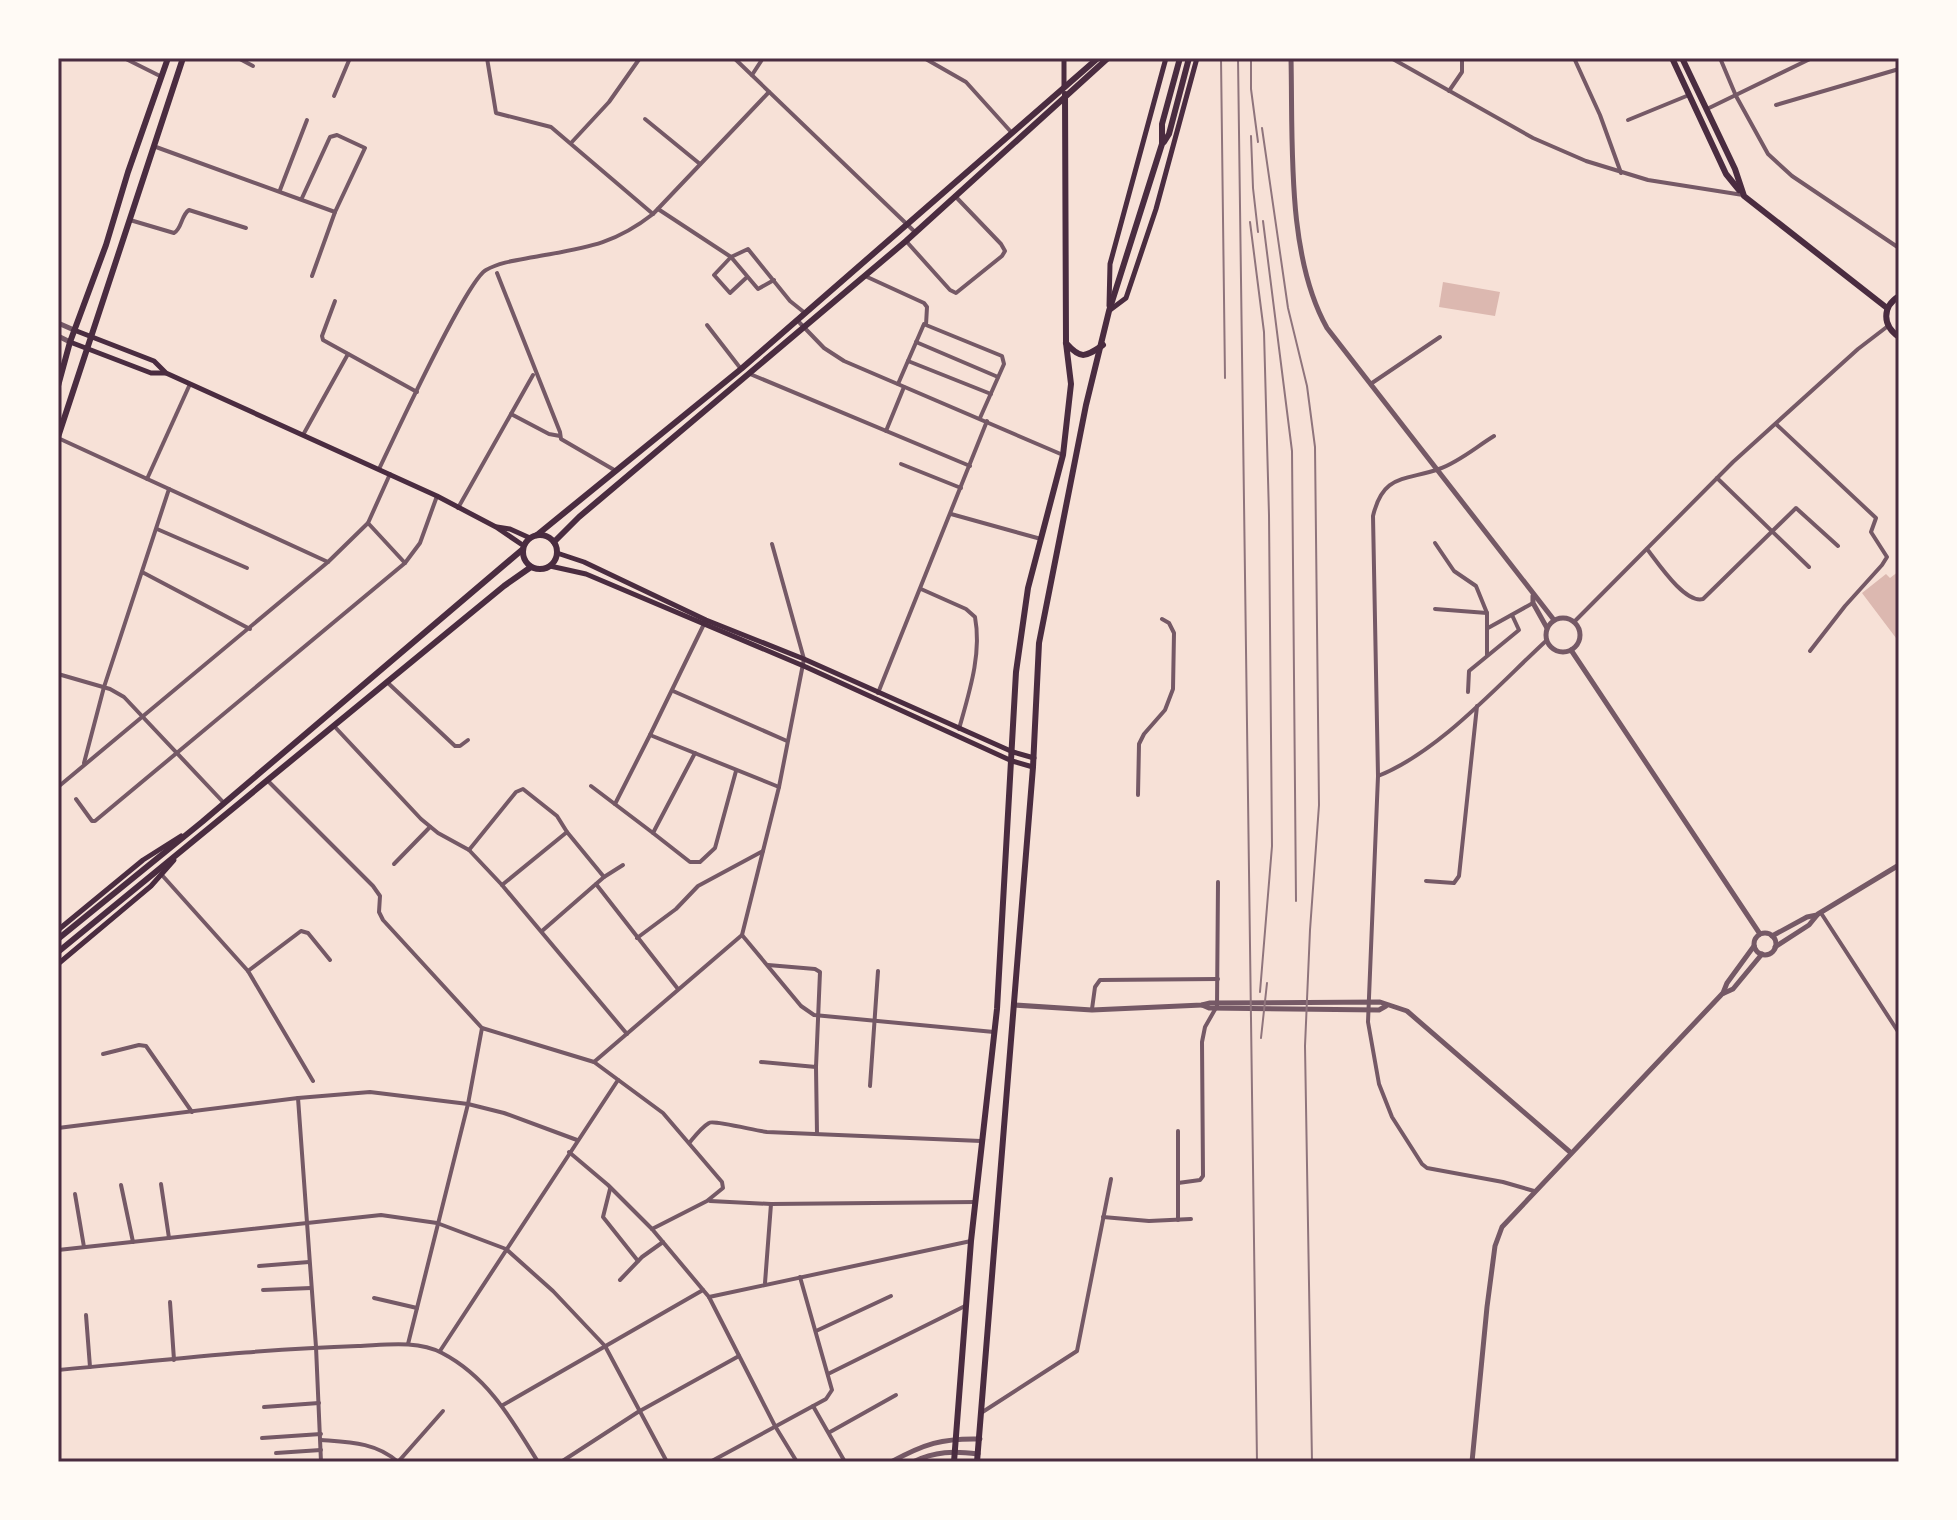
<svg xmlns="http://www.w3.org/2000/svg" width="1957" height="1520" viewBox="0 0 1957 1520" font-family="'Noto Sans',sans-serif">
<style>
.water{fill:#dcb8b0}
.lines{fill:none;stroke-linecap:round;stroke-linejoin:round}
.minor{stroke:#755966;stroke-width:4}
.tertiary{stroke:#755966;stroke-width:5}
.secondary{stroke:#4a2c40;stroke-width:5}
.primary{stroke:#4a2c40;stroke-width:6}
.trunk{stroke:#4a2c40;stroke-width:6}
.rail{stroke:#8f747c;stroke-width:2}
.neatline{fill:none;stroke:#4a2c40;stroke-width:3}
</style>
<rect width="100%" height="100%" fill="#f7e1d7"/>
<!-- water -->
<g class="water">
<polygon points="1443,282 1500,292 1495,316 1439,307"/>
<polygon points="1899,571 1899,642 1862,593 1886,574 1890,578"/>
</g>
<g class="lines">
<!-- minor -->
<g class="minor">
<polyline points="124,58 160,76"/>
<polyline points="238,58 253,66"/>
<polyline points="487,58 496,113 551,127 653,214 769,92"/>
<polyline points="734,58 915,232"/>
<polyline points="924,58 966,82 1012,133"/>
<polyline points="1391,58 1533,138 1586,161 1648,180 1743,195"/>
<polyline points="1574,58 1600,115 1621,173"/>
<polyline points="1720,58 1736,96 1768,154 1792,176 1899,248"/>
<polyline points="752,75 763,58"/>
<polyline points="1449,91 1462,72 1462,58"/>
<polyline points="334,96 350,58"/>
<polyline points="1776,105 1899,69"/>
<polyline points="1707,109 1812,58"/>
<polyline points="645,119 700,164"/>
<polyline points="1628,120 1689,95"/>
<polyline points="571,143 609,102 640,58"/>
<polyline points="156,147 335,212"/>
<polyline points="280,190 307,120"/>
<polyline points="302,198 330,137 337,135 365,148 335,212 312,276"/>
<polyline points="658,209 731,257 758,289 774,280"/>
<path d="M 130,220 L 174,233 C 182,229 181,215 189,210 L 246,228"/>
<polyline points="906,241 950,290 956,293 1002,256 1005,251 1001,244 955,196"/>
<polyline points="497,273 560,432 561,439 616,471"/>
<polyline points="865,276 924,303 927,307 926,325 1002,356 1004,364 980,418"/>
<polyline points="746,278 730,293 714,275 731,257 748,249 790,301 805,313"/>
<polyline points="335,301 322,336 323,340 417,392"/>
<polyline points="797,320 824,348 844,361 1063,455"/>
<polyline points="707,325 741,369"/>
<polyline points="916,342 998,377"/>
<polyline points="908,361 991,394"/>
<polyline points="750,374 970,466"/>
<polyline points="1372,383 1440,337"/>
<polyline points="898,384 924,324"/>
<polyline points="511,414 549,434 560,436"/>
<polyline points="1776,424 1876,518 1871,532 1887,557 1882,565 1845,606 1810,651"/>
<polyline points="886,431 904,387"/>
<polyline points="303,435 348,354"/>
<path d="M 1494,436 C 1476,447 1459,462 1439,469 C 1404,481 1383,474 1373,516 L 1378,776 L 1368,1022 L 1379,1084 L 1392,1117 L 1422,1164 L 1427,1168 L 1503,1182 L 1534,1191"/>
<polyline points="58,438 328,562"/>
<polyline points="901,464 961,488"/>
<path d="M 379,469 C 394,438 466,281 486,270 C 500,262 518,260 534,257 C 583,248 612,246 653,214"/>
<polyline points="1717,478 1809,567"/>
<polyline points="147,479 190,384"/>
<polyline points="458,508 533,375"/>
<polyline points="951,514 1041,539"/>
<polyline points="368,523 405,563"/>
<polyline points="157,529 247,568"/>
<polyline points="1435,543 1454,571 1476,586 1487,613 1487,655"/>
<path d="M 1647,549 C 1658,563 1685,604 1703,599 L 1796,508 L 1838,546"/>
<polyline points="142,572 250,629"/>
<path d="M 921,589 L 966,609 L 975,617 C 982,654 969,693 959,729"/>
<polyline points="1435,609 1487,613"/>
<polyline points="1574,622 1733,462 1858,349 1888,326"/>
<polyline points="1488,628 1533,603"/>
<polyline points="58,674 110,689 124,697 224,803"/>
<polyline points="388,683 455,746 460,746 468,740"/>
<polyline points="673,691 787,741"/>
<polyline points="1468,692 1469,671 1519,630 1512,615"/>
<polyline points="878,693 987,421"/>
<polyline points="334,726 421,819 438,833 469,850 502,885 627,1034"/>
<polyline points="650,735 705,622"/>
<polyline points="84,763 104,687 169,489"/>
<path d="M 1378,776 C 1439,752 1498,685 1547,640"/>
<polyline points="269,782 373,886 380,896 379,912 383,920 482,1028"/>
<polyline points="591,786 653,833 695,753"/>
<polyline points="58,787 328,562 368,523 390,474"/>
<polyline points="1138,795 1139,744 1144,734 1165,710 1173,689 1174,633 1169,623 1162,619"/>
<polyline points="76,799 92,821 95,821 405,563 420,543 437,496"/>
<polyline points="615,804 650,735 779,787"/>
<polyline points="653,833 690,862 700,862 715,848 736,771"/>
<polyline points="469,850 516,792 523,789 557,816 567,832"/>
<polyline points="394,864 430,827"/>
<polyline points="161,874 248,971 313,1081"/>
<polyline points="1426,881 1454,883 1459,876 1477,706"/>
<polyline points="596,884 678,989"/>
<polyline points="502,885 567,832 604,877"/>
<polyline points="1821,913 1899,1033"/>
<polyline points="542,931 604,877 623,865"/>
<polyline points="742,935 801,1006 814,1015 994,1032"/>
<polyline points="637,938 676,909 698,886 763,851"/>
<polyline points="248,971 301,931 308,933 330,960"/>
<polyline points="1092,1009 1095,987 1100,980 1218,979"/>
<polyline points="103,1054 139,1045 146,1046 192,1112"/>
<polyline points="594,1062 742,935 779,787 804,659 772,544"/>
<polyline points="761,1062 816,1067 820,972 815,969 768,965"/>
<polyline points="816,1067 817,1134"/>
<polyline points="870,1086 878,971"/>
<polyline points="298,1098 316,1347 321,1462"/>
<polyline points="58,1128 298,1098 370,1092 468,1104 504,1113 577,1140"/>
<polyline points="1178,1131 1178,1220"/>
<path d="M 690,1142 C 695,1136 702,1127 709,1123 C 713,1120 757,1131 767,1132 L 981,1141"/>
<polyline points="569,1152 608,1185 652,1229 709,1297 775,1426 797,1462"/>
<polyline points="1178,1183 1200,1180 1203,1176 1202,1042 1205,1027 1217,1006 1218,882"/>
<polyline points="161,1184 169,1238"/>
<polyline points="121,1185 133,1242"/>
<polyline points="610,1189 603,1217 638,1261"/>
<polyline points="75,1194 84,1247"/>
<polyline points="710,1201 771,1204 976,1202"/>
<polyline points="1103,1217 1149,1221 1191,1219"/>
<polyline points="58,1250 381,1215 437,1223 506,1249 553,1291 605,1346 667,1462"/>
<polyline points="259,1266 309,1262"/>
<polyline points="620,1280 642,1257 663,1242"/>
<polyline points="765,1283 771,1204"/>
<polyline points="263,1290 311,1288"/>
<polyline points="709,1297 971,1241"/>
<polyline points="374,1298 417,1308"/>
<polyline points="170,1302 174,1360"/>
<polyline points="86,1315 90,1367"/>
<polyline points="816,1331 891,1296"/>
<polyline points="408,1344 468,1104 482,1028 594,1062 663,1113 722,1182 723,1188 707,1201 652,1229"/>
<polyline points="440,1351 618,1080"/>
<path d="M 58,1370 C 158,1361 258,1349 358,1346 C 385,1345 417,1340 442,1353 C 488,1377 512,1420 538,1462"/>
<polyline points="828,1374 965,1306"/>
<polyline points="503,1405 703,1290"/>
<polyline points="813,1406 845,1462"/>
<polyline points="264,1407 319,1403"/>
<polyline points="981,1413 1077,1351 1111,1179"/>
<polyline points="830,1432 896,1395"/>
<polyline points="262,1438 321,1434"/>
<path d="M 321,1440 C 348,1442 376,1442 398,1462"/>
<polyline points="276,1453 321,1450"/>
<polyline points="398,1462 443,1411"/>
<polyline points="561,1462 638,1412 739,1356"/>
<polyline points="710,1462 826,1399 832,1390 800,1277"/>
</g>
<!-- tertiary -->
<g class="tertiary">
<path d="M 1291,58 C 1293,142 1286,255 1327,328 L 1554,620"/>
<polyline points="58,323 74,330"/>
<polyline points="58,336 70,342"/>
<polyline points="1533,596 1533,603 1547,628"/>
<circle cx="1563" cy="635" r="17"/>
<polyline points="1571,650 1760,934"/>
<circle cx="1765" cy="944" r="11"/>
<polyline points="1772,936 1807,917 1817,915"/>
<polyline points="1775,947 1809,925 1818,914 1899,865"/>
<polyline points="1723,993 1727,983 1754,946"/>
<polyline points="1014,1005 1092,1010 1202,1005 1210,1003 1380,1002 1407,1011 1570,1152"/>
<polyline points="1202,1005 1209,1008 1379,1010 1386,1006"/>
<path d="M 891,1462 C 924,1444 942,1438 980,1439"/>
<path d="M 913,1462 C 935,1451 954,1451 978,1454"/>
<polyline points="1472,1462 1487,1307 1495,1246 1502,1227 1722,994 1733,989 1762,954"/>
</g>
<!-- secondary -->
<g class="secondary">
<polyline points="1064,58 1064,87"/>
<polyline points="1109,306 1110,264 1166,58"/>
<polyline points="1110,310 1126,298 1156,209 1197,58"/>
<polyline points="74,330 154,361 166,373 437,496 496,527 524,546"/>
<polyline points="70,342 151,373 165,373"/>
<polyline points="497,527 510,529 530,538"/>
<polyline points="557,553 584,562 706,620 804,659 1013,752 1034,758"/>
<polyline points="550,566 586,574 806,667 1012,761 1033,767"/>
<polyline points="58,930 143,860 181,836"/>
<polyline points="58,964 151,886 174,860"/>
</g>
<!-- primary -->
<g class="primary">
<polyline points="1164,142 1169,134 1189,58"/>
<path d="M 1066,343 C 1081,360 1085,357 1103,345"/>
<polyline points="58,386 70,342 106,245 128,172 168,58"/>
<polyline points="58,437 183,58"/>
<polyline points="954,1462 971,1241 997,1009 1016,672 1028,588 1063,455 1071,384 1066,343 1065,94"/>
<polyline points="977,1462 1033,767 1039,643 1086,405 1109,311 1162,144 1162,124 1180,58"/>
</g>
<!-- trunk -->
<g class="trunk">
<polyline points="1672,58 1726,174 1739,190"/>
<polyline points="1682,58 1735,169 1744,196 1887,308"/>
<path d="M 1899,296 C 1882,307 1882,325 1899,337"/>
<circle cx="540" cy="552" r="17"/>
<polyline points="537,535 741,369 1098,58"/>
<polyline points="554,542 579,517 906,241 1108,58"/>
<polyline points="58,939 202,822 523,549"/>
<polyline points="58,952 504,586 531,567"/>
</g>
<!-- rail -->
<g class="rail">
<polyline points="1221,58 1225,378"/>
<polyline points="1238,58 1257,1462"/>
<polyline points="1251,58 1251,89 1258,142"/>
<polyline points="1262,128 1288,308 1307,386 1315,447 1319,805 1310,930 1305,1046 1312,1462"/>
<polyline points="1251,136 1253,188 1258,232"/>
<polyline points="1263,221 1292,451 1296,901"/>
<polyline points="1250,222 1264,332 1269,515 1272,846 1260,992"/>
<polyline points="1261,1038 1267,983"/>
</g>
</g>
<!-- border -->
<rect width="1957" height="1520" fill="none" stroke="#fffaf5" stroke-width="120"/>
<rect x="60" y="60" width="1837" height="1400" class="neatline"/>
</svg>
